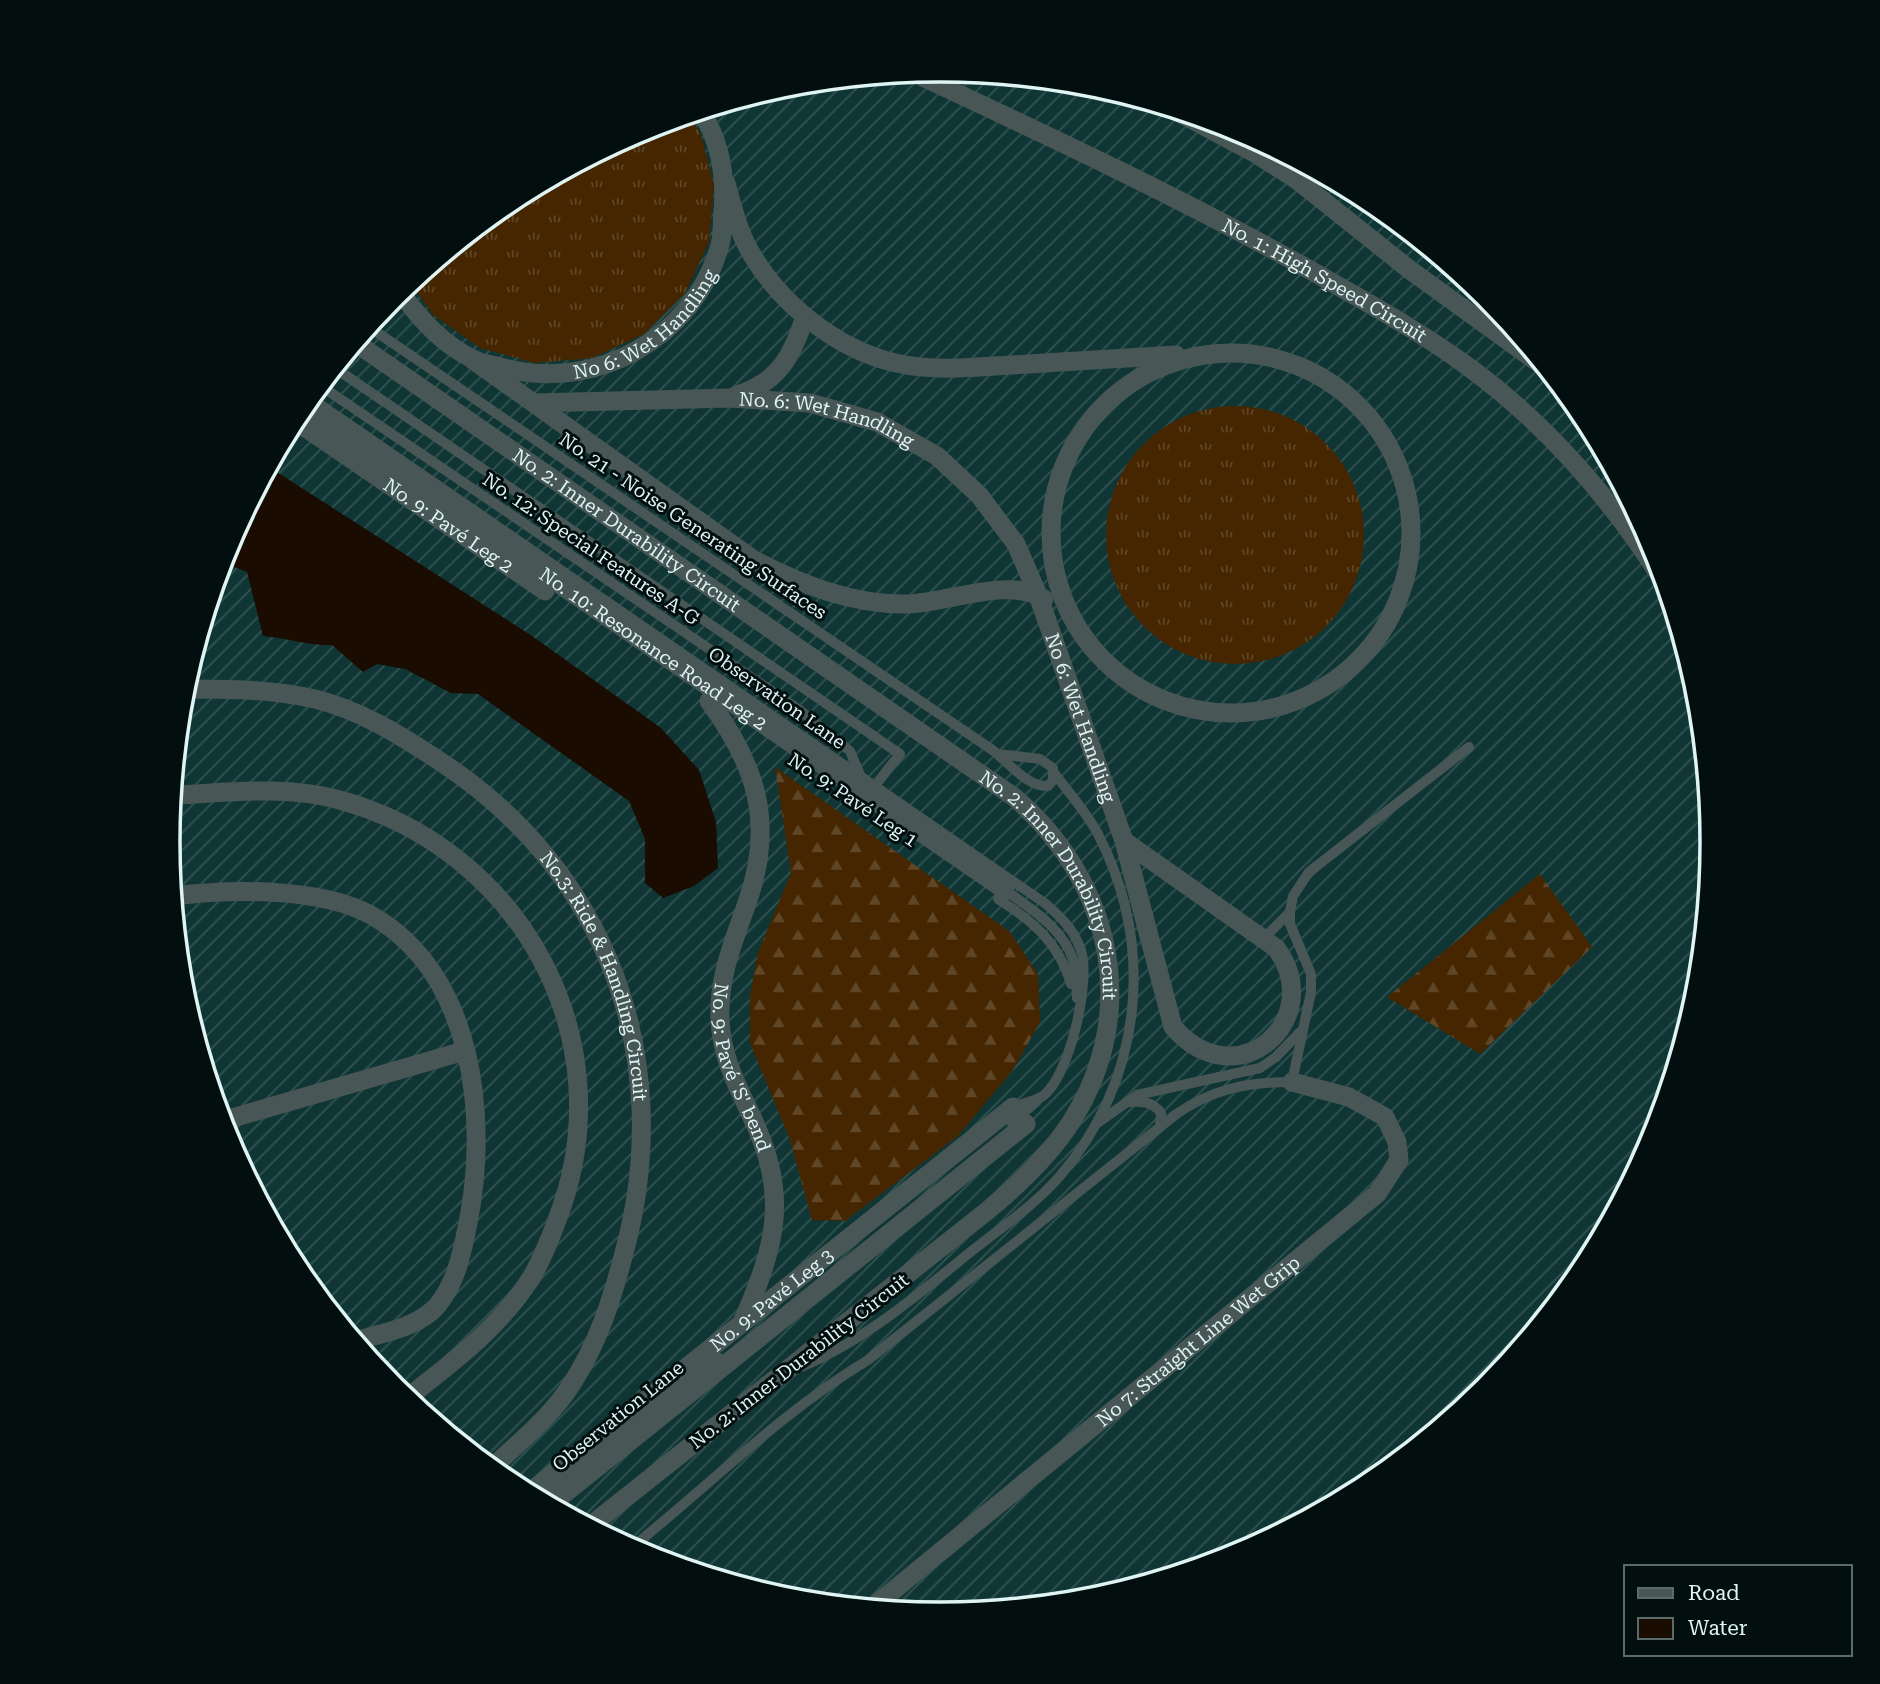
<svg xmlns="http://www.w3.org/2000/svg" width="1880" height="1684" viewBox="0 0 1880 1684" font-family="'Roboto Serif',serif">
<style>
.industrial{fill:url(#industrial-furrows)}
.grass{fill:url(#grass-tufts)}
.forest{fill:url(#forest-firs)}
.water{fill:#1a0c01}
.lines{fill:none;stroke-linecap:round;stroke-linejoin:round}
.lane{stroke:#485756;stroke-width:10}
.street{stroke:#485756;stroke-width:19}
.labels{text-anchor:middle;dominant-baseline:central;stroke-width:6;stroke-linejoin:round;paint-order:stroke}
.street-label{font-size:19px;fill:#dff4f3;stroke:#020f0e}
.rim{fill:none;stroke:#dff4f3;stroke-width:3.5}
</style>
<defs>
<pattern id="industrial-furrows" width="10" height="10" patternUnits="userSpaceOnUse" patternTransform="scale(1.75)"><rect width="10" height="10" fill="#0f3635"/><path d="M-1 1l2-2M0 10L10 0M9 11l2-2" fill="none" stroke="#325453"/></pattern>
<pattern id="grass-tufts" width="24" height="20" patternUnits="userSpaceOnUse" patternTransform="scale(1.75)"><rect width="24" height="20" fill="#452600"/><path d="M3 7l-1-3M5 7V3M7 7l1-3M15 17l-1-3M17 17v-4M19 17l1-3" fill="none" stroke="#5f4626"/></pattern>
<pattern id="forest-firs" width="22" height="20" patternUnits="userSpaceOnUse" patternTransform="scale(1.75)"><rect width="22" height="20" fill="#452600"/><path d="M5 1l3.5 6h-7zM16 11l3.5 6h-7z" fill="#5f4626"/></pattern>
</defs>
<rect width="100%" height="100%" fill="#002928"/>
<!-- industrial -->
<circle class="industrial" cx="940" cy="842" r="770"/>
<!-- grass -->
<g class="grass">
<polygon points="689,115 701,135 714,185 709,242 685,293 644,334 592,358 535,363 480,348 433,315 410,283 511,200 645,129"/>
<circle cx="1235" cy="535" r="129"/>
</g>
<!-- forest -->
<g class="forest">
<polygon points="775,767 1009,931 1038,974 1040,1022 1013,1070 958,1136 845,1221 812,1220 790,1140 750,1043 750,996 758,952 791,873"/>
<polygon points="1540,874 1592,947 1480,1054 1387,997"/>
</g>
<!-- water -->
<path class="water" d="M 269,467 L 532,636 L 661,728 L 699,770 L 716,822 L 718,868 L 694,886 L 663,898 L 645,883 L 645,839 L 629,801 L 478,694 L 451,693 L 405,669 L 377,664 L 363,672 L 332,645 C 309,646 287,638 263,636 L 247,572 L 222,562 L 227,546 Z"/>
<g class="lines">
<!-- lane -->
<g class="lane">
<path d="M 369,327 L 991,749 C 1008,761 1026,787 1048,786 L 1053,780 L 1053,768 L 1040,759 L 998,754"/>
<polyline points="335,368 900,754 874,787"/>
<polyline points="321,386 801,711 850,751 861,777"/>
<path d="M 311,398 L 1046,904 C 1062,918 1074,930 1081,950 C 1091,982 1070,1075 1043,1096 C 1035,1101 1021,1104 1013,1107"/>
<path d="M 1005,890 C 1031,909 1063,928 1073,960 C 1077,971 1076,986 1077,998"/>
<path d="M 998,899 C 1033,921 1059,943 1071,984"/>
<polyline points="1263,939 1290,912"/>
<path d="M 1127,1102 C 1141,1101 1152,1101 1161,1113 L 1160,1126"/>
<polyline points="1099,1122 1137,1095 1260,1068 1276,1057 1300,1032"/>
<polyline points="1012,1123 1037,1101"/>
<path d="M 801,1367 C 861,1342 913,1299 963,1258 C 995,1232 1033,1207 1060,1176 C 1143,1078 1156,948 1098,834 C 1087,813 1069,793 1055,774"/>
<polyline points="541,1500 719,1358"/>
<path d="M 631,1548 C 710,1485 780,1413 868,1360 L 1175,1115 C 1212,1089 1247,1082 1292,1082 L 1311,992 L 1311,974 L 1290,924 L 1290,912 L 1293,896 L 1309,872 L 1469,747"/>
</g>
<!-- street -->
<g class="street">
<path id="s1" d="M 914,73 C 1053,138 1192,203 1326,279 C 1375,307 1424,334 1470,368 C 1549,426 1612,500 1664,582"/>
<polyline points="1176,111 1253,152 1297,180 1410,270 1543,366"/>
<path d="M 726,183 C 733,209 739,235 754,258 C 785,309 845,355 906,365 C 940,371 977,367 1012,365 C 1066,362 1121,358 1176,355"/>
<path id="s2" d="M 400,291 C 419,319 442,344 473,359 C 482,364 494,365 504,368 C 596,392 694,338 720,245 C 723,235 722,223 723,213 C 726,177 721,142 701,112"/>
<path id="s3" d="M 356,343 L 1014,797 C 1115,883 1143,1019 1065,1131 C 1043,1162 1016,1187 987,1211 L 590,1526"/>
<circle cx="1231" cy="533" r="180"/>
<path d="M 473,360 L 754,560 C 803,585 852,605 908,604 C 947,603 1010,576 1044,599"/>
<path d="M 737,395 C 778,383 793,355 805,316"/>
<path id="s4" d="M 534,403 L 730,398 L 810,403 L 877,422 L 937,456 L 979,495 L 1016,544 L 1038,595 L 1124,841 L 1173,1027 C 1238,1101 1328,1018 1276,948 L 1124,841"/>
<path id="s5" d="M 303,408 L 1005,890"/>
<path id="s6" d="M 294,420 L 545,591"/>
<path id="s7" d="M 183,689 C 227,689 272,689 315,699 C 360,710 400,735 438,760 C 607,869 677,1059 624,1253 C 612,1299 598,1344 571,1385 C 551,1417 519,1442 492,1468"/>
<path id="s8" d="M 709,701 C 757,766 775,824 747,903 C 733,943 718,977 720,1021 C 722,1057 736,1083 751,1115 C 790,1197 776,1244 742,1323"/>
<path d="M 173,795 C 227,793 283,785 336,799 C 520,847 627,1040 557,1220 C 550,1239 542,1260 531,1278 C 499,1328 453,1362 407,1398"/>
<path d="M 173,896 C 231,889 319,887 371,915 C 474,973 489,1118 468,1223 C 462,1252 457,1282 437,1306 C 417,1328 382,1333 355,1341"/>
<polyline points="222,1121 464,1051"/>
<path id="s9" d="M 529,1493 L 1013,1107"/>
<polyline points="550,1505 1026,1124"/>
<path id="s10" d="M 873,1607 L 1377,1194 L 1399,1160 L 1397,1142 L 1385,1117 L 1349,1097 L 1292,1082"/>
</g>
</g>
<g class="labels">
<!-- street labels -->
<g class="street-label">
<text stroke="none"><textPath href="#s1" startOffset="460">No. 1: High Speed Circuit</textPath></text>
<text stroke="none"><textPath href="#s2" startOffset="292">No 6: Wet Handling</textPath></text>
<text stroke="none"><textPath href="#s4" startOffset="296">No. 6: Wet Handling</textPath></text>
<text stroke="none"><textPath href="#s6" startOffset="187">No. 9: Pavé Leg 2</textPath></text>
<text transform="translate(693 526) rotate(34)">No. 21 - Noise Generating Surfaces</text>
<text stroke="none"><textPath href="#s3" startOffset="329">No. 2: Inner Durability Circuit</textPath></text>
<text transform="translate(591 549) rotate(34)">No. 12: Special Features A-G</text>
<text stroke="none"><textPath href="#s5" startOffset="425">No. 10: Resonance Road Leg 2</textPath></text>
<text transform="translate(777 698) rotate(35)">Observation Lane</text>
<text stroke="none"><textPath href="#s4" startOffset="719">No 6: Wet Handling</textPath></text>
<text transform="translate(853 800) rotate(34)">No. 9: Pavé Leg 1</text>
<text stroke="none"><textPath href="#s3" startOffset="896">No. 2: Inner Durability Circuit</textPath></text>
<text stroke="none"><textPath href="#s7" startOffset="548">No.3: Ride &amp; Handling Circuit</textPath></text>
<text stroke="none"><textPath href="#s8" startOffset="388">No. 9: Pavé 'S' bend</textPath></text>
<text stroke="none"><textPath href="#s9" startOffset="310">No. 9: Pavé Leg 3</textPath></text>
<text stroke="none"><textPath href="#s10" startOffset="420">No 7: Straight Line Wet Grip</textPath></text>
<text transform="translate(799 1361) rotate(-38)">No. 2: Inner Durability Circuit</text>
<text transform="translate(618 1416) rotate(-39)">Observation Lane</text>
</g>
</g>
<!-- crop -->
<path d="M0 0H1880V1684H0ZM180 842a760 760 0 1 1 1520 0a760 760 0 1 1-1520 0Z" fill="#020f0e" fill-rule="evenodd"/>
<path class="rim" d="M180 842a760 760 0 1 1 1520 0a760 760 0 1 1-1520 0Z"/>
<!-- legend -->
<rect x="1624" y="1565" width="228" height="91" fill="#020f0e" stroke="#5a6b6a" stroke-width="2"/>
<rect x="1638" y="1588" width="35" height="10" fill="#485756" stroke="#5a6b6a" stroke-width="2"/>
<text x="1688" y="1600" font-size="21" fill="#dff4f3">Road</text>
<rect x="1638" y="1618" width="35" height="21" fill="#1a0c01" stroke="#5a6b6a" stroke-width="2"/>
<text x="1688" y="1635" font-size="21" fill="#dff4f3">Water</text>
</svg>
